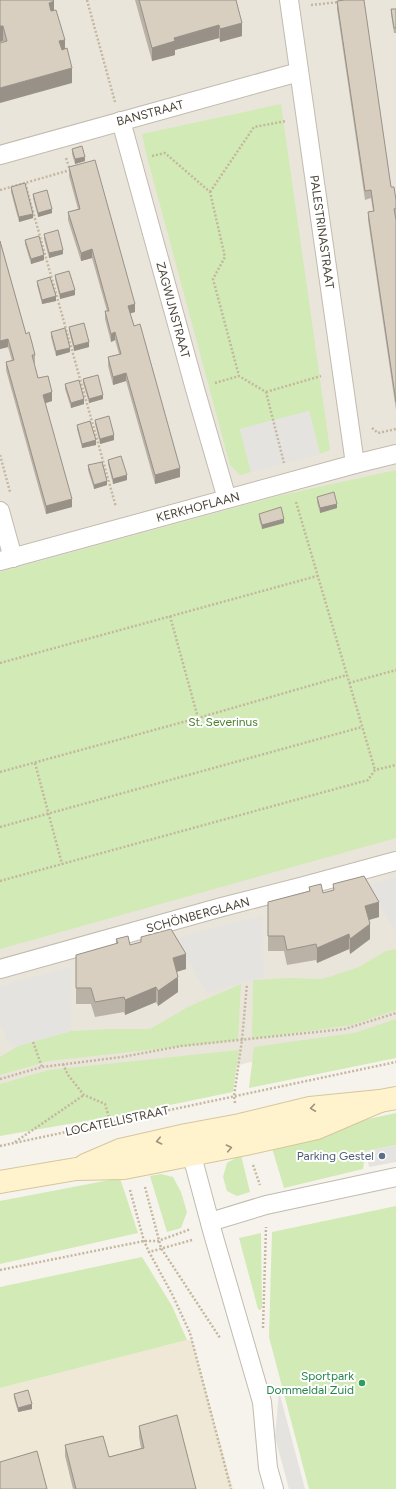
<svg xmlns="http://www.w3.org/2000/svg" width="396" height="1489" viewBox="0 0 396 1489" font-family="Figtree,sans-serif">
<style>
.residential{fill:#eae5da}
.education{fill:#efe8d6}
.green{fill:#d2eab5}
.parking{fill:#e5e3e0}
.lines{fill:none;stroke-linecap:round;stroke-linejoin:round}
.minor-casing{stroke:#c2bbae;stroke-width:20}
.secondary-casing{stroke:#d6c79b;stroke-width:24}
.path{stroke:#c4b79f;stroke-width:2.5;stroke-dasharray:2 2;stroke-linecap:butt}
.minor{stroke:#fff;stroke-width:18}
.secondary{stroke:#fff3cd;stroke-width:22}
.wall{fill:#bab2a6}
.shaded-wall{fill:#979187}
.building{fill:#d8cfc1;stroke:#979187}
.oneway{stroke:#9c937c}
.service-dot{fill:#5c6f8a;stroke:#fff;stroke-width:1.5}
.leisure-dot{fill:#2e9e5b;stroke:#fff;stroke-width:1.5}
.labels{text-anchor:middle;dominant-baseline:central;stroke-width:4;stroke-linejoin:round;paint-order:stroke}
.street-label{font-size:12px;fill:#4b4439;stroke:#fff}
.park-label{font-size:12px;fill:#4a7f2a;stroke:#fff}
.service-label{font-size:12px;fill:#4e5e75;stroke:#fff;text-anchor:end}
.leisure-label{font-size:12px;fill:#27864d;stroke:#fff;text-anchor:end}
</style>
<rect width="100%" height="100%" fill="#f6f3ec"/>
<!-- residential -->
<polygon class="residential" points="0,0 396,0 396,1026 0,1124"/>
<!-- education -->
<polygon class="education" points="187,1340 192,1340 233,1489 0,1489 0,1388"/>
<!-- green -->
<g class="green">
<polygon points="281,104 330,450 320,454 309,411 240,429 251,472 240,475 230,465 146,153 142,134"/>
<polygon points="396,470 396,838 0,949 0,572 278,496"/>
<polygon points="396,949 396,1010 352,1025 252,1039 253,980 288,978 322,979 359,967 386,951"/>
<polygon points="241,984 238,1040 49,1061 0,1075 0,1057 18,1046 71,1031 109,1029 150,1029 188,1007"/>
<polygon points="396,1019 396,1058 249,1088 254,1047 354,1033"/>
<polygon points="239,1050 233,1092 126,1114 0,1136 0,1084 49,1070"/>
<polygon points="396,1113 396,1145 366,1151 363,1169 284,1188 272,1148 359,1121"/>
<polygon points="241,1155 250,1192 237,1196 227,1191 223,1177 227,1163"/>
<polygon points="161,1174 173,1177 181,1192 187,1212 181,1228 167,1232 150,1176"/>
<polygon points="120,1178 138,1233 0,1264 0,1201"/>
<polygon points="396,1206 396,1489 309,1489 269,1337 272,1232"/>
<polygon points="261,1233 262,1308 260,1310 258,1309 239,1238"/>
<polygon points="142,1257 172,1306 187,1340 0,1388 0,1287"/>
</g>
<!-- parking -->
<g class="parking">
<polygon points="309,411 320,454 251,472 240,429"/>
<polygon points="396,877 396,932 368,885"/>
<polygon points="263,915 264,977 206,993 176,938"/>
<polygon points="71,967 71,1031 18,1046 9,1044 0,1024 0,986"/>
<polygon points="396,1145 396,1162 369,1167 366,1151"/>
<polygon points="279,1391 305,1489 289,1489 275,1437"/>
</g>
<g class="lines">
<defs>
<g id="minor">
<polyline points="289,0 355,464"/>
<polyline points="121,121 195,389 227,499"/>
<polyline points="0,155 299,72"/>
<polyline points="0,511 13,558"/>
<polyline points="0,561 355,464 396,454"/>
<polyline points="0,969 222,907 304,886 396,861"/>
<polyline points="188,1141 213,1234 262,1402 268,1468 274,1489"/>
<polyline points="210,1222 266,1205 396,1177"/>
</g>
<g id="secondary">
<polyline points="85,1165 120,1150 186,1135 240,1125 310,1108 380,1101 396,1098"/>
<polyline points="0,1182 76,1169 124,1168 246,1144 317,1128 380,1101"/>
</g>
</defs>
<!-- minor casing -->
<use href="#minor" class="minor-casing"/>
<!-- secondary casing -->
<use href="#secondary" class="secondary-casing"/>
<!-- path -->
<g class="path">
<polyline points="87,0 115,102"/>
<polyline points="311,5 339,2"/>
<polyline points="152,156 165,153 210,192 225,257 213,279 239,376 266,392 284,463"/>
<polyline points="66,158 70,170 25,183 116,507"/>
<polyline points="0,190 25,183"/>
<polyline points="210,192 254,127 286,121"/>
<polyline points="215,383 239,376"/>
<polyline points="266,392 321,376"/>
<polyline points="372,428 378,433 396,429"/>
<polyline points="0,455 10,492"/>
<polyline points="296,502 375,770"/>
<polyline points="170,616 198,718"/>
<polyline points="0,663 317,576"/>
<polyline points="349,683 396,670"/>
<polyline points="35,763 62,864"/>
<polyline points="0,772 198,718 347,675"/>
<polyline points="0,827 362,727"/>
<polyline points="0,881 368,780 375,770 396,765"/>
<polyline points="33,1042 42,1067"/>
<polyline points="63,1064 68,1075 84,1095 105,1104 112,1128"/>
<polyline points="0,1079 42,1067 122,1057 181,1046 345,1029 396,1013"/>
<polyline points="235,1103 234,1096 242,1040 247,984"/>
<polyline points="15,1142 84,1095"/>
<polyline points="0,1146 396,1062"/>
<polyline points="253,1165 260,1185"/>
<polyline points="145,1187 161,1248 220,1338"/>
<polyline points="130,1190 144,1241 149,1252"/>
<polyline points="192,1240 149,1252 172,1294 190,1333 231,1489"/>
<polyline points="0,1270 144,1241 158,1241 191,1229"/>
<polyline points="263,1328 266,1227"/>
</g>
<!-- minor -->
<use href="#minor" class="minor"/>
<!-- secondary -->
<use href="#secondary" class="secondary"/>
</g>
<!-- wall -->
<g class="wall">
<polygon points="0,0 54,10 65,49 72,83 3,43 3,41 0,42"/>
<polygon points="135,0 236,0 242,36 220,42 219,38 175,50 175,55 152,61"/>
<polygon points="337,1 391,187 396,200 396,217 395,217 396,220 396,410 368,220 368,212 373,211 371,198 365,200 337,9"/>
<polygon points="391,9 396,9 396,33 394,33 391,14"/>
<polygon points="72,149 85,161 75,164 72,154"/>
<polygon points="69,167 135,312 130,313 131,316 180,477 155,484 126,381 113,385 108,366 108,357 119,354 115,340 111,342 105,319 105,311 107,311 92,258 81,261 68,220 68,212 78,209 69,176"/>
<polygon points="11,187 33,218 19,222 11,192"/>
<polygon points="33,194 52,213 38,217 33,198"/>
<polygon points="44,234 63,254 49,258 44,239"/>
<polygon points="25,240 44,260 31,264 25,244"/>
<polygon points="0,241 26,334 35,355 35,363 34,363 38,378 52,401 45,403 72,507 46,514 6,370 6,362 12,361 8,347 0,349"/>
<polygon points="55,275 75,295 60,299 55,279"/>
<polygon points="37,281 56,301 42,304 37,285"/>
<polygon points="69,327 89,347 74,351 69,331"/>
<polygon points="51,332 70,352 56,356 51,337"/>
<polygon points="83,379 103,399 89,403 83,383"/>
<polygon points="65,384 84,404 71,408 65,389"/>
<polygon points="95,420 114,440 100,444 95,424"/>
<polygon points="77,425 96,445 82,448 77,429"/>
<polygon points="108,460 127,480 113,484 108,464"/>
<polygon points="88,465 107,485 94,489 88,470"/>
<polygon points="317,497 337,508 320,513 317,502"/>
<polygon points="259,514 284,523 262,529 259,519"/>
<polygon points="309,887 379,917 369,920 370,939 350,954 349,949 317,963 316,960 287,965 284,951 268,951 268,902 309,891"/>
<polygon points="116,939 186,969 176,972 178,992 158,1006 156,1002 125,1015 124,1012 95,1017 91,1004 76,1004 76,955 116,944"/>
<polygon points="14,1394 32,1409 18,1412 14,1398"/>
<polygon points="139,1426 196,1489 73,1489 65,1456 65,1445 109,1457 141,1448 139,1437"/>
</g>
<!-- shaded-wall -->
<g class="shaded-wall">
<polygon points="54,1 54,16 49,18 49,3"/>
<polygon points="242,23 242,36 220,42 220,29"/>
<polygon points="219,25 219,38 175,50 175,55 152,61 152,48 174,38"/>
<polygon points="0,26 3,26 3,41 0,42"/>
<polygon points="65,40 65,55 59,56 59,41"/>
<polygon points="72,68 72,83 0,103 0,88"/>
<polygon points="85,157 85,161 75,164 75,159"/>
<polygon points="52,209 52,213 38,217 38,213"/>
<polygon points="33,214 33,218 19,222 19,217"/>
<polygon points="92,249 92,258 81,261 81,253"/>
<polygon points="63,250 63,254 49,258 49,253"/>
<polygon points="44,255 44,260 31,264 31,259"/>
<polygon points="75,290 75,295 60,299 60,294"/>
<polygon points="56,296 56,301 42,304 42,300"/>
<polygon points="135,304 135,312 128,314 128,306"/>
<polygon points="115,332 115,340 111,342 111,334"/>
<polygon points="8,339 8,347 0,349 0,341"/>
<polygon points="89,342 89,347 74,351 74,346"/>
<polygon points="70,348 70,352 56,356 56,351"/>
<polygon points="126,373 126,381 113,385 113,377"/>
<polygon points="52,392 52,401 43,404 43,395"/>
<polygon points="103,395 103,399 89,403 89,399"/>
<polygon points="84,399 84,404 71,408 71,403"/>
<polygon points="114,435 114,440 100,444 100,439"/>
<polygon points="96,440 96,445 82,448 82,444"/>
<polygon points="180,468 180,477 155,484 155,475"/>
<polygon points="127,475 127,480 113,484 113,479"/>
<polygon points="107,481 107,485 94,489 94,485"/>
<polygon points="72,499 72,507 46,514 46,506"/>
<polygon points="337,504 337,508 320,513 320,508"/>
<polygon points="284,519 284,523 262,529 262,525"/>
<polygon points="379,902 379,917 365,921 365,906"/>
<polygon points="370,924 370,939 350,954 350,939"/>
<polygon points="349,934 349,949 317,963 317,948"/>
<polygon points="186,954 186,969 173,973 173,958"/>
<polygon points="178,977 178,992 158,1006 158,991"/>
<polygon points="156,987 156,1002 125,1015 125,1000"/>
<polygon points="32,1404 32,1409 18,1412 18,1408"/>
</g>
<!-- building -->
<g class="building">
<polygon points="0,0 53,0 54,1 49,3 51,11 56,10 65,40 59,41 62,50 67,48 72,68 0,88 0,43 7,41 3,26 0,26"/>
<polygon points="139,0 236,0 242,23 220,29 219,25 174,38 175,41 152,48"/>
<polygon points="345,0 364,0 391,187 394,187 396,200 396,208 394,209 396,220 396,402 368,212 374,211 371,190 365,191 337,1"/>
<polygon points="391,9 396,9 396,28 394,28"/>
<polygon points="82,146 85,157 75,159 72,149"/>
<polygon points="95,160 135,304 128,306 134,326 140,324 180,468 155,475 126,373 113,377 108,357 121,354 115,332 111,334 105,311 109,311 92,249 81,253 68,212 80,209 69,167"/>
<polygon points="25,183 33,214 19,217 11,187"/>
<polygon points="47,190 52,209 38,213 33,194"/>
<polygon points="58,230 63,250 49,253 44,234"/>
<polygon points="39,236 44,255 31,259 25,240"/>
<polygon points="0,241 26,334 29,332 32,343 35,355 32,355 38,378 48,376 52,392 43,395 72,499 46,506 6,362 14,360 8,339 0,341"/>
<polygon points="69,271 75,290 60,294 55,275"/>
<polygon points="50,277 56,296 42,300 37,281"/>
<polygon points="84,323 89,342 74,346 69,327"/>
<polygon points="65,328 70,348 56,351 51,332"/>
<polygon points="98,375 103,395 89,399 83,379"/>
<polygon points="79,380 84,399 71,403 65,384"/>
<polygon points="109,416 114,435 100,439 95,420"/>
<polygon points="90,421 96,440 82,444 77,425"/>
<polygon points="121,456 127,475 113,479 108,460"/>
<polygon points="102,462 107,481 94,485 88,465"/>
<polygon points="334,492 337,504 320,508 317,497"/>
<polygon points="281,507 284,519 262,525 259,514"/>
<polygon points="364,876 379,902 365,906 370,924 350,939 349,934 317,948 316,944 287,950 284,936 268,936 268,902 310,891 309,887 321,884 323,893 334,890 333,884"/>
<polygon points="171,929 186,954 173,958 178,977 158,991 156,987 125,1000 124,997 95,1002 91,988 76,988 76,955 118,943 116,939 128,936 130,945 141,942 141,937"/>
<polygon points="28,1390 32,1404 18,1408 14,1394"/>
<polygon points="177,1415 196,1489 76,1489 65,1445 103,1436 109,1457 144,1448 139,1426"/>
<polygon points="37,1451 47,1489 0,1489 0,1462"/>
</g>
<!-- one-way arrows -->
<defs><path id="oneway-chevron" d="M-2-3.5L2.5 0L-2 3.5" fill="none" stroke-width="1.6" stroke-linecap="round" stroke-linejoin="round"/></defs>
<g class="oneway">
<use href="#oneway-chevron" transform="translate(313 1108) rotate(172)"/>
<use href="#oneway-chevron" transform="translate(159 1141) rotate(167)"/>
<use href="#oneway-chevron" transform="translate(229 1148) rotate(-12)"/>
</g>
<!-- markers -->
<circle class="service-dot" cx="382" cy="1156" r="4"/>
<circle class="leisure-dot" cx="362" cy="1383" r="4"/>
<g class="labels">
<!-- street labels -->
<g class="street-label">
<text transform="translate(150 113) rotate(-15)">BANSTRAAT</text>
<text transform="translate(322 232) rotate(82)">PALESTRINASTRAAT</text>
<text transform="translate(173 310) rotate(75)">ZAGWIJNSTRAAT</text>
<text transform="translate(198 507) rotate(-15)">KERKHOFLAAN</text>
<text transform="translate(198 915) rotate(-15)">SCHÖNBERGLAAN</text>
<text transform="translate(117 1121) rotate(-12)">LOCATELLISTRAAT</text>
</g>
<!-- park labels -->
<g class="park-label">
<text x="223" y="722">St. Severinus</text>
</g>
<!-- service labels -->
<g class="service-label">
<text x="374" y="1156">Parking Gestel</text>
</g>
<!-- leisure labels -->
<g class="leisure-label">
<text x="354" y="1376">Sportpark<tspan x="354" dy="14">Dommeldal Zuid</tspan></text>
</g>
</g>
</svg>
